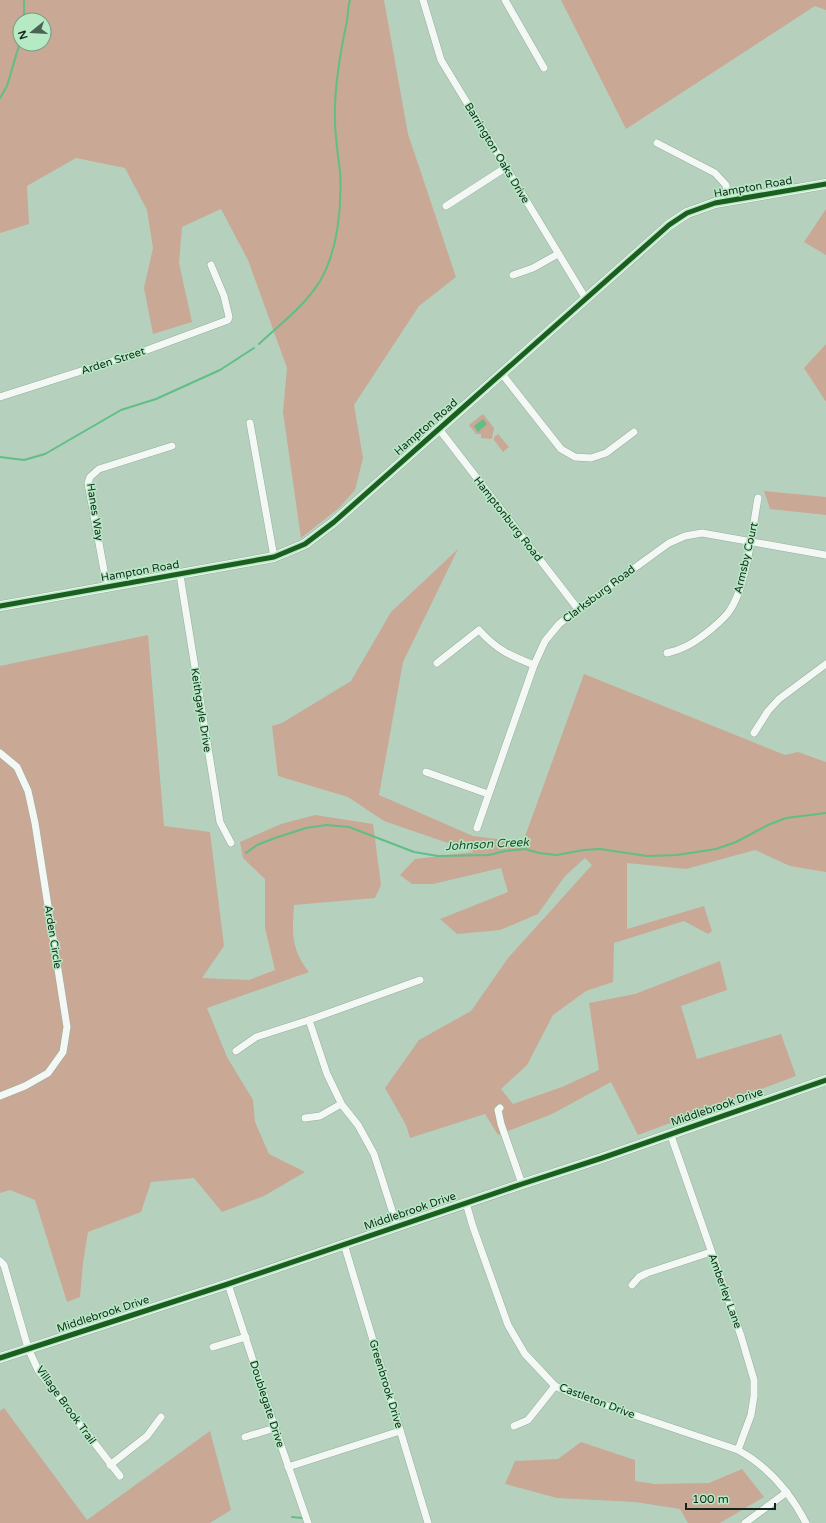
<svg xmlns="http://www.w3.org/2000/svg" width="826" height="1523" viewBox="0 0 826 1523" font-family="'Varela Round',sans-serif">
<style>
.green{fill:#c9a895;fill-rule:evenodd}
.water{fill:#60be86}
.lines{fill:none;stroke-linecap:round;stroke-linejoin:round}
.stream{stroke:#60be86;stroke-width:2}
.street-casing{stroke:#97ad9e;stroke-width:8}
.secondary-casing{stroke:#97ad9e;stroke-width:11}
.street{stroke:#f4f8f5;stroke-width:7}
.secondary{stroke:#f4f8f5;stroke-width:10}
.cycleway-casing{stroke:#b6eac4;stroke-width:8}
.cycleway{stroke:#1b5e20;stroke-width:5}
.labels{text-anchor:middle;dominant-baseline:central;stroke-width:3;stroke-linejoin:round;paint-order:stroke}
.street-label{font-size:11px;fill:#13281a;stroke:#b6eac4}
.water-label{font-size:12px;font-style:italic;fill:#1b4a2d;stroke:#b6eac4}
</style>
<rect width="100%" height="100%" fill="#b5d1bd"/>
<!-- green -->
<g class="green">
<path d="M 0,0 L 384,0 L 408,134 L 456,277 L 419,306 L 354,405 L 363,458 L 355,490 L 339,508 L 301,538 L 283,412 L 287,368 L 248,260 L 221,209 L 182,227 L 179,263 L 192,322 L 153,334 L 144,288 L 153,248 L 147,210 L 125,168 L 76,158 L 27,186 L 29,224 L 0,233 ZM 20,20 L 44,20 L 44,44 L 20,44 Z"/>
<polygon points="561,0 826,0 826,10 815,6 626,129"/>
<polygon points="826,209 826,255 804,242"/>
<polygon points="826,344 826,402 804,368"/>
<polygon points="483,414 494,428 492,439 481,438 481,434 476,434 469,425"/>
<polygon points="498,434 509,447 503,452 494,440 494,437"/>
<polygon points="764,491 826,497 826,515 770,509"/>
<polygon points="458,549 403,662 379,795 473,836 523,842 584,674 785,755 798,752 826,762 826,872 790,866 755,850 686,869 627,863 627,929 704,906 712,931 708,934 684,921 614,943 613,982 586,991 553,1015 527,1065 501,1089 513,1104 562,1087 599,1070 589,1003 635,994 720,961 727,990 681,1006 697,1059 781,1034 796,1076 638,1135 611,1082 552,1114 498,1135 485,1114 410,1138 406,1125 385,1088 419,1040 471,1011 508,958 592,865 585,858 565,876 538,914 500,930 457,934 440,919 508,892 501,868 433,884 412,884 400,875 415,859 474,852 384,821 348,797 278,776 272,726 282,723 351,681 391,612"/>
<path d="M 148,635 L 164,826 L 210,832 L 224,946 L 202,978 L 249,980 L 275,970 L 265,928 L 265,879 L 243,858 L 240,842 L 281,824 L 315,815 L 373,824 L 381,885 L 375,898 L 294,905 C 292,932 291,950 309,972 L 207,1008 L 227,1057 L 253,1100 L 255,1122 L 269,1154 L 305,1172 L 264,1196 L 222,1212 L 194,1178 L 151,1182 L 141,1212 L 88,1232 L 83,1263 L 80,1297 L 67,1302 L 35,1200 L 10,1190 L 0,1193 L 0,666 Z"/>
<polygon points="4,1408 87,1520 210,1431 231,1510 210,1523 0,1523 0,1411"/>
<polygon points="581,1442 635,1460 635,1481 655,1484 709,1483 742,1469 764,1497 720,1523 688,1523 680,1509 635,1502 557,1498 505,1484 515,1461 558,1459"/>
</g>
<!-- water -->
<polygon class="water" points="483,419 487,424 478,432 474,426"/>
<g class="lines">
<!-- stream -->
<g class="stream">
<polyline points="24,20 24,0"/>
<polyline points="0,98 7,86 20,42"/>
<path d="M 259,344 C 280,324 304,307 320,281 C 338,251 342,205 340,172 C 338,154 335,137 335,120 C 334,87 340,53 347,21 C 348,14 348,6 350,0"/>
<polyline points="0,457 24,460 45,454 121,410 156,399 220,370 254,348"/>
<polyline points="246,853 257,845 275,838 306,828 326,825 349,827 414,852 438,856 489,855 505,851 525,849 539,853 556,855 584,850 600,849 647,856 677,855 716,849 736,842 768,825 786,818 826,813"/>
<polyline points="292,1517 302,1518"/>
</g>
<defs>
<g id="street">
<polyline points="423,0 441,60 586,299"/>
<polyline points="505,0 544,68"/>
<polyline points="657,143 715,173 726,185 728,201"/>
<polyline points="446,206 505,168"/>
<polyline points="513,275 533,268 558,254"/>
<polyline points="502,374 561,449 575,457 591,458 606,453 634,432"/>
<polyline points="0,397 147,350 228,320 229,317 224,296 211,265"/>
<polyline points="250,423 274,557"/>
<polyline points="439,429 578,609"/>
<polyline points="180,575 220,822 231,843"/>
<polyline points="107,587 88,483 90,477 99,469 172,446"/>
<path d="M 667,653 C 683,649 692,644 705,634 C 713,628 721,621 728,613 C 747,588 752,530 758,498"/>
<path d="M 437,663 L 479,630 C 497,650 509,655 534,665"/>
<polyline points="754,733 768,711 779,699 826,664"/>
<polyline points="0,753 17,767 28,791 35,823 67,1027 63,1052 48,1073 25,1086 0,1096"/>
<polyline points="426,772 488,794"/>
<polyline points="477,828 534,665 545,641 559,624 578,609 669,543 685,536 702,533 826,555"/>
<polyline points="236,1051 256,1037 309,1020"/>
<polyline points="500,1108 498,1110 501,1124 522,1184"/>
<polyline points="305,1118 320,1116 341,1104"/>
<polyline points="670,1133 741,1336 754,1380 754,1396 751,1415 738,1450"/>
<path d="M 466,1203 L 473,1227 L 508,1325 L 525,1354 L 555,1386 L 575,1395 L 738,1450 C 769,1467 790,1492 806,1523"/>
<polyline points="397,1226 374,1154 358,1125 342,1105 327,1074 309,1020 420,980"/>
<polyline points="344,1244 428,1523"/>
<polyline points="0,1261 4,1265 28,1348 38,1370 120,1476"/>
<polyline points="228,1284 275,1428 308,1523"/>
<polyline points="632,1285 639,1277 647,1273 711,1252"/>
<polyline points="213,1347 246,1337"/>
<polyline points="514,1426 528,1420 555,1386"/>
<polyline points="245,1437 275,1428"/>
<polyline points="110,1465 147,1436 161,1417"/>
<polyline points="288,1467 400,1431"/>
<polyline points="745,1523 787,1492"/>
</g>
<g id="secondary">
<polyline points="0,606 274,557 305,544 334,522 669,225 687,213 715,203 826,184"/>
<polyline points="0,1358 228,1284 522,1184 602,1158 826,1080"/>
</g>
</defs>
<!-- street casing -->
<use href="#street" class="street-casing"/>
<!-- secondary casing -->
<use href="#secondary" class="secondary-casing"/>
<!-- street -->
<use href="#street" class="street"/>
<!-- secondary -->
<use href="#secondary" class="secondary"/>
<defs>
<g id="cycleway">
<polyline points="0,606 274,557 305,544 334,522 669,225 687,213 715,203 826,184"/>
<polyline points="0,1358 228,1284 522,1184 602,1158 826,1080"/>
</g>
</defs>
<!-- cycleway casing -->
<use href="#cycleway" class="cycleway-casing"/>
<!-- cycleway -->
<use href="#cycleway" class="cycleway"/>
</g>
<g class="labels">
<!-- street labels -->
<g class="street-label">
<text transform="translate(497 153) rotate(59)">Barrington Oaks Drive</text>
<text transform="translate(753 187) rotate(-10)">Hampton Road</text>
<text transform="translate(113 361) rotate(-18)">Arden Street</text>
<text transform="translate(426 427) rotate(-41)">Hampton Road</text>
<text transform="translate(95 512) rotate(81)">Hanes Way</text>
<text transform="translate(508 519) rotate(52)">Hamptonburg Road</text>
<text transform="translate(746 558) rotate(-77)">Armsby Court</text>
<text transform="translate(140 571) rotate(-10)">Hampton Road</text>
<text transform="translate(599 594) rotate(-37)">Clarksburg Road</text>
<text transform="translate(201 710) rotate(81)">Keithgayle Drive</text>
<text transform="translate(53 937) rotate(81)">Arden Circle</text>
<text transform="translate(717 1107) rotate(-19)">Middlebrook Drive</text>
<text transform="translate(410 1211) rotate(-19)">Middlebrook Drive</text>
<text transform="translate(725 1291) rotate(70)">Amberley Lane</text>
<text transform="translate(103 1314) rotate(-18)">Middlebrook Drive</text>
<text transform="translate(386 1384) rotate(73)">Greenbrook Drive</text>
<text transform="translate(597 1401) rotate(21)">Castleton Drive</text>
<text transform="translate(267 1404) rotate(72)">Doublegate Drive</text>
<text transform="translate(66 1405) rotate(54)">Village Brook Trail</text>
</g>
<!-- water labels -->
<g class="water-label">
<text transform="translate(487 844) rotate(-3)">Johnson Creek</text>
</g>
</g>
<!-- north arrow -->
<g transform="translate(32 32) rotate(252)"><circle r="19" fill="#b6eac4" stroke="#759c80"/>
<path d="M0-3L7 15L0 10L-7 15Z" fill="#4c6353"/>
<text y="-6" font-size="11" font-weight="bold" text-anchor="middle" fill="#13281a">N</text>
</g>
<!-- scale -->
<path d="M686 1503v6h89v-6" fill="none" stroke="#13281a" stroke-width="2"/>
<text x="692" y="1503" font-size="12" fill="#13281a" stroke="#b6eac4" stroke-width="3" paint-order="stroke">100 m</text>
</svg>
